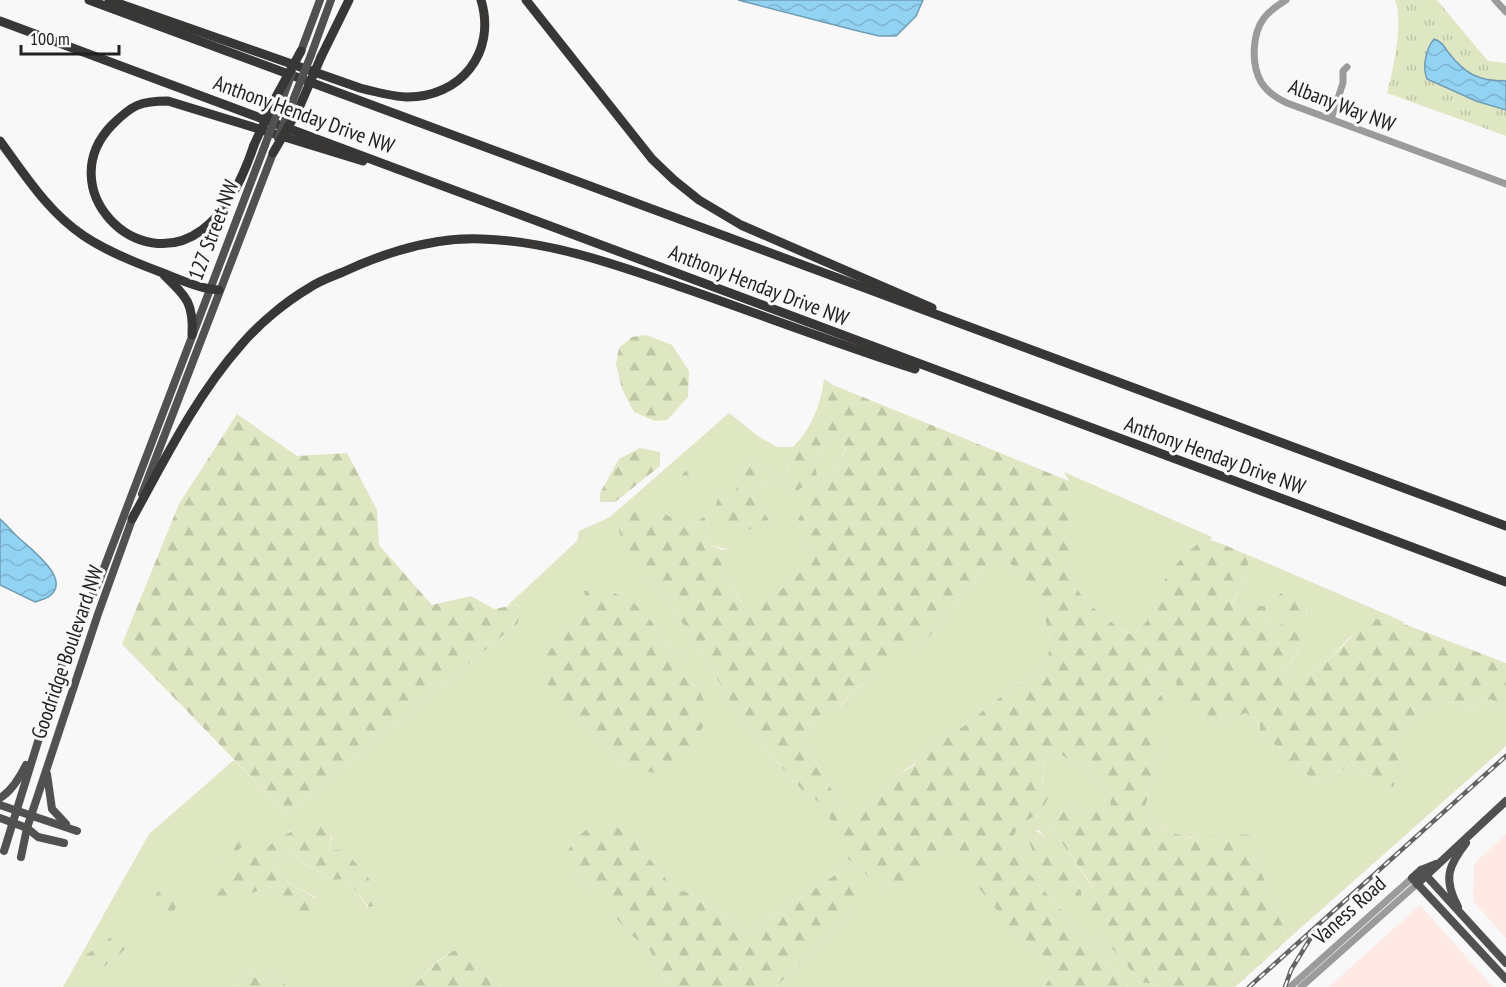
<svg xmlns="http://www.w3.org/2000/svg" width="1506" height="987" viewBox="0 0 1506 987" font-family="'PT Sans Narrow',sans-serif">
<style>
.industrial{fill:#fee9e4}
.green{fill:#dee7c1;fill-rule:evenodd}
.forest{fill:url(#forest-firs)}
.park{fill:url(#park-tufts)}
.water{fill:url(#water-waves);stroke:#709db4;stroke-width:1.5}
.lines{fill:none;stroke-linecap:round;stroke-linejoin:round}
.minor{stroke:#9c9b9b;stroke-width:7}
.major{stroke:#515150;stroke-width:8}
.highway{stroke:#383736;stroke-width:9}
.rail-casing{stroke:#646465;stroke-width:4.5}
.rail{stroke:#f8f8f9;stroke-width:2;stroke-dasharray:7;stroke-linecap:butt}
.major-bridge{stroke:#515150;stroke-width:8}
.highway-bridge{stroke:#383736;stroke-width:9}
.labels{text-anchor:middle;dominant-baseline:central;stroke-width:6;stroke-linejoin:round;paint-order:stroke}
.street-label{font-size:21px;fill:#202121;stroke:#f8f8f9}
</style>
<defs>
<pattern id="forest-firs" width="22" height="20" patternUnits="userSpaceOnUse" patternTransform="scale(1.5)"><rect width="22" height="20" fill="#dee7c1"/><path d="M5 1l3.5 6h-7zM16 11l3.5 6h-7z" fill="#bec6a6"/></pattern>
<pattern id="park-tufts" width="24" height="20" patternUnits="userSpaceOnUse" patternTransform="scale(1.5)"><rect width="24" height="20" fill="#dee7c1"/><path d="M3 7l-1-3M5 7V3M7 7l1-3M15 17l-1-3M17 17v-4M19 17l1-3" fill="none" stroke="#bec6a6"/></pattern>
<pattern id="water-waves" width="16" height="10" patternUnits="userSpaceOnUse" patternTransform="scale(1.5)"><rect width="16" height="10" fill="#92d2f3"/><path d="M0 5q4-4 8 0t8 0" fill="none" stroke="#7eb4d0"/></pattern>
</defs>
<rect width="100%" height="100%" fill="#f8f8f9"/>
<!-- industrial -->
<g class="industrial">
<polygon points="1506,834 1506,938 1473,901 1474,864"/>
<polygon points="1420,905 1493,987 1329,987"/>
</g>
<!-- green -->
<g class="green">
<path d="M 824,379 L 833,385 L 820,416 L 829,433 L 847,446 L 837,466 L 820,489 L 801,539 L 819,554 L 788,585 L 746,612 L 730,583 L 724,564 L 728,550 L 711,545 L 705,516 L 688,528 L 678,523 L 625,557 L 665,598 L 695,641 L 745,726 L 802,790 L 820,803 L 835,796 L 805,741 L 812,724 L 825,710 L 840,706 L 855,690 L 892,662 L 929,637 L 992,558 L 1003,555 L 1041,597 L 1050,641 L 1048,658 L 1034,674 L 1003,695 L 964,726 L 925,748 L 916,762 L 897,776 L 875,802 L 854,811 L 838,806 L 847,858 L 888,892 L 964,836 L 994,905 L 1024,944 L 1059,965 L 1044,987 L 776,987 L 853,908 L 841,871 L 749,932 L 686,892 L 672,888 L 634,839 L 572,873 L 602,901 L 632,936 L 649,948 L 659,971 L 674,987 L 500,987 L 453,951 L 437,961 L 412,987 L 287,987 L 275,972 L 259,981 L 250,972 L 234,987 L 63,987 L 149,834 L 234,760 L 287,814 L 518,623 L 520,604 L 507,606 L 577,541 L 579,531 L 610,517 L 729,413 L 758,436 L 777,447 L 793,447 C 811,429 821,405 824,379 ZM 811,430 L 825,445 L 814,459 L 816,477 L 797,491 L 780,482 L 764,480 L 751,495 L 769,521 L 744,518 L 719,496 L 726,494 L 730,506 L 738,498 L 736,475 L 753,462 L 779,477 L 788,477 C 790,451 799,450 811,430 ZM 587,613 L 653,623 L 666,644 L 683,658 L 683,676 L 699,690 L 624,768 L 607,745 L 569,711 L 560,630 L 577,624 ZM 289,831 L 332,837 L 329,850 L 380,904 L 368,907 L 346,879 L 332,880 C 318,869 303,867 291,852 L 279,857 L 276,869 L 289,883 L 315,897 L 308,918 L 272,887 L 251,893 Z"/>
<path d="M 1064,472 L 1212,537 L 1210,540 L 1204,541 L 1147,621 L 1133,635 C 1122,632 1115,625 1105,618 C 1094,609 1079,598 1074,584 C 1066,561 1069,507 1069,481 Z"/>
<path d="M 1246,554 L 1404,622 L 1404,624 L 1380,618 L 1349,638 L 1329,659 L 1304,678 L 1289,678 L 1282,674 C 1301,655 1304,634 1307,609 L 1278,607 L 1282,612 L 1283,623 L 1278,627 L 1267,623 L 1265,616 L 1267,606 L 1253,606 L 1237,611 L 1232,603 C 1240,589 1253,570 1246,554 Z"/>
<path d="M 1145,668 L 1176,678 L 1213,719 L 1223,724 L 1245,713 L 1253,717 L 1260,727 L 1259,736 L 1272,742 L 1316,783 L 1353,764 L 1376,781 L 1401,770 L 1397,740 C 1417,713 1420,704 1456,702 C 1470,714 1476,704 1491,699 L 1497,708 L 1506,705 L 1506,746 L 1286,941 L 1280,914 L 1261,872 L 1251,835 C 1223,834 1190,844 1164,830 C 1157,826 1150,817 1144,811 L 1157,762 L 1164,744 L 1156,729 L 1162,695 L 1146,676 Z"/>
<path d="M 1059,753 L 1095,778 L 1111,795 L 1110,808 L 1101,812 L 1067,806 L 1050,826 L 1093,888 L 1097,931 L 1141,982 L 1153,984 L 1155,987 L 1128,987 L 1026,870 L 1013,838 L 1018,826 L 1041,812 L 1044,759 ZM 1025,830 L 1039,830 L 1063,861 L 1081,891 L 1030,843 Z"/>
</g>
<!-- forest -->
<g class="forest">
<polygon points="646,335 672,345 689,371 688,397 667,420 655,421 634,412 622,389 616,364 619,348 632,337"/>
<path d="M 833,385 L 1069,481 L 1070,562 L 1074,584 L 1085,601 L 1101,614 L 1124,632 L 1133,635 L 1147,621 C 1147,616 1147,611 1149,607 C 1156,589 1188,544 1206,540 C 1215,539 1237,551 1246,554 C 1253,570 1240,589 1232,602 L 1237,611 L 1253,606 L 1267,606 L 1265,616 L 1267,623 L 1278,627 L 1283,623 L 1282,612 L 1272,602 L 1280,594 L 1288,590 C 1291,592 1297,594 1300,597 C 1318,615 1297,659 1282,674 L 1290,678 L 1304,678 L 1329,659 L 1366,623 L 1380,618 L 1404,624 L 1506,663 L 1506,705 L 1497,708 L 1491,699 C 1475,704 1471,714 1456,702 C 1420,704 1417,713 1397,740 L 1401,770 L 1393,787 L 1376,781 L 1353,764 L 1316,783 L 1297,765 L 1285,764 L 1284,753 L 1272,742 L 1259,736 L 1260,726 L 1253,717 L 1245,713 L 1223,724 L 1213,719 L 1198,724 C 1184,709 1177,699 1176,678 L 1145,668 C 1146,680 1154,684 1160,693 C 1167,703 1163,720 1157,729 L 1164,744 L 1157,762 L 1144,811 L 1163,830 L 1190,838 L 1227,834 L 1252,835 L 1261,872 L 1280,914 L 1286,941 L 1235,987 L 1155,987 L 1153,984 L 1141,982 L 1097,931 L 1087,903 L 1093,887 L 1050,826 L 1067,806 L 1101,812 L 1110,808 L 1111,795 L 1095,778 L 1059,753 L 1044,759 L 1042,786 L 1048,798 L 1041,812 L 1018,826 L 1013,838 L 1026,870 L 1128,987 L 1044,987 L 1059,965 L 1024,944 L 959,863 L 955,848 L 962,838 L 888,893 L 847,858 L 834,832 L 828,812 L 838,806 L 854,810 L 875,802 L 897,776 L 914,765 L 925,748 L 964,726 L 1003,695 L 1034,674 L 1048,658 L 1050,641 L 1041,598 L 1003,555 L 992,558 L 929,637 L 857,688 L 840,705 L 836,715 L 825,710 L 812,724 L 805,741 L 835,796 L 827,805 L 820,803 L 802,790 L 745,726 L 695,641 L 665,598 L 625,558 L 618,525 L 639,508 L 659,510 L 688,528 L 705,516 L 711,545 L 722,550 L 728,550 C 720,573 734,591 746,611 L 788,585 L 818,554 L 801,539 L 798,519 L 837,466 L 847,447 L 829,433 L 820,416 Z"/>
<polygon points="237,414 297,456 347,453 377,510 379,545 432,605 471,596 494,609 520,604 518,623 287,814 122,644 179,504"/>
<path d="M 811,429 L 825,435 L 825,445 L 814,459 L 817,477 L 797,491 L 780,482 L 764,480 L 751,495 L 769,520 L 748,530 L 744,519 L 729,528 L 714,510 L 719,496 L 726,494 L 730,505 L 737,498 L 736,475 L 753,462 L 779,477 L 788,477 C 791,449 798,451 811,429 Z"/>
<polygon points="640,448 660,452 660,466 615,502 600,502 600,493 619,459"/>
<polygon points="692,464 699,473 693,487 678,489 680,477"/>
<polygon points="608,590 634,603 653,623 666,644 683,658 683,676 699,690 710,714 694,743 656,773 624,768 607,745 569,711 543,678 542,650 560,630 577,624 587,613 584,591"/>
<path d="M 316,818 C 331,830 333,831 329,850 L 341,850 L 354,861 L 378,890 L 380,905 L 369,907 L 346,879 L 332,880 C 317,868 304,867 291,852 L 279,857 L 276,869 L 289,883 L 327,905 L 322,917 L 308,919 L 272,887 L 251,893 L 226,908 L 213,899 C 241,864 275,838 316,818 Z"/>
<path d="M 608,821 L 634,839 L 672,887 L 686,892 L 749,932 L 841,871 L 856,877 L 862,889 L 853,908 L 776,987 L 674,987 L 659,971 L 649,948 L 632,936 L 602,902 L 572,873 L 563,860 C 575,838 583,827 608,821 Z"/>
<path d="M 1028,826 C 1047,834 1061,857 1072,874 C 1075,880 1076,885 1081,891 L 1081,897 L 1078,899 L 1064,892 L 1035,858 L 1025,830 Z"/>
<polygon points="235,829 245,833 245,844 232,856 223,858 217,853"/>
<polygon points="159,890 169,893 177,906 173,912 167,912 155,897"/>
<polygon points="128,933 133,943 96,973 82,962 83,957 114,935"/>
<polygon points="453,951 468,951 484,975 500,987 412,987 437,962"/>
<polygon points="250,972 259,981 275,972 287,987 234,987"/>
</g>
<!-- park -->
<path class="park" d="M 1395,0 L 1437,0 L 1488,61 L 1506,63 L 1506,136 L 1387,93 C 1393,72 1404,19 1395,0 Z"/>
<!-- water -->
<g class="water">
<polygon points="738,0 923,0 916,16 896,36 879,36 858,31"/>
<path d="M 1434,39 C 1441,41 1444,46 1448,52 C 1465,74 1478,81 1506,81 L 1506,110 L 1476,101 L 1427,79 C 1422,67 1426,49 1434,39 Z"/>
<path d="M 0,519 C 7,525 13,533 20,539 C 31,549 74,581 48,597 C 44,600 39,600 35,602 L 0,585 Z"/>
</g>
<g class="lines">
<!-- minor -->
<g class="minor">
<path d="M 1286,0 C 1278,5 1270,10 1264,18 C 1252,34 1251,64 1261,82 C 1267,92 1276,98 1287,103 L 1506,184"/>
<polyline points="1495,0 1506,12"/>
<polyline points="1331,119 1343,83 1343,71 1347,67"/>
<polyline points="1290,987 1412,878"/>
<polyline points="1301,987 1417,884"/>
</g>
<!-- major -->
<g class="major">
<polyline points="301,51 320,0"/>
<polyline points="311,55 331,0"/>
<polyline points="142,494 273,153"/>
<polyline points="47,774 52,809 66,824"/>
<path d="M 0,798 C 12,791 20,777 26,765"/>
<polyline points="0,805 77,831"/>
<polyline points="0,818 27,828 38,837 64,843"/>
<polyline points="4,851 45,719 45,714 69,645 99,581 265,145"/>
<polyline points="21,857 27,828 98,614 134,514"/>
<polyline points="1436,864 1421,870 1412,878 1506,979"/>
<polyline points="1421,870 1506,963"/>
<polyline points="1417,884 1506,801"/>
<path d="M 1458,907 C 1443,879 1448,866 1466,843"/>
</g>
<!-- highway -->
<g class="highway">
<polyline points="89,0 1506,526"/>
<path d="M 109,0 L 360,88 C 375,92 390,96 406,97 C 460,98 497,53 481,0"/>
<polyline points="526,0 652,159 674,180 699,200 741,225 932,308"/>
<polyline points="0,21 1506,582"/>
<polyline points="321,57 349,0"/>
<path d="M 0,141 C 25,175 48,212 84,236 C 108,252 136,263 163,273 C 181,280 200,289 219,290"/>
<path d="M 254,145 C 244,175 228,211 202,230 C 137,278 51,188 112,125 C 132,105 140,101 168,101 L 363,161"/>
<path d="M 164,275 C 186,296 194,303 192,335"/>
<path d="M 132,519 C 165,459 196,396 241,345 C 259,324 285,302 309,288 C 319,281 331,277 343,272 C 386,252 434,237 482,239 C 551,241 617,265 681,287 C 759,314 837,344 915,369"/>
</g>
<defs>
<g id="rail">
<polyline points="1249,987 1506,756"/>
<polyline points="1285,987 1291,970 1310,939"/>
</g>
</defs>
<!-- rail casing -->
<use href="#rail" class="rail-casing"/>
<!-- rail -->
<use href="#rail" class="rail"/>
<!-- major-bridge -->
<g class="major-bridge">
<polyline points="278,138 311,55"/>
<polyline points="265,145 292,73"/>
</g>
<!-- highway-bridge -->
<g class="highway-bridge">
<polyline points="254,145 276,97 301,51"/>
<polyline points="273,153 299,108 321,57"/>
</g>
</g>
<g class="labels">
<!-- street labels -->
<g class="street-label">
<text transform="translate(1342 105) rotate(21)">Albany Way NW</text>
<text transform="translate(304 114) rotate(20)">Anthony Henday Drive NW</text>
<text transform="translate(213 230) rotate(-69)">127 Street NW</text>
<text transform="translate(759 285) rotate(21)">Anthony Henday Drive NW</text>
<text transform="translate(1215 455) rotate(20)">Anthony Henday Drive NW</text>
<text transform="translate(67 652) rotate(-71)">Goodridge Boulevard NW</text>
<text transform="translate(1349 910) rotate(-42)">Vaness Road</text>
</g>
</g>
<!-- scale -->
<path d="M21 45v9h98v-9" fill="none" stroke="#202121" stroke-width="3"/>
<text x="30" y="45" font-size="18" fill="#202121" stroke="#f8f8f9" stroke-width="4.5" paint-order="stroke">100 m</text>
</svg>
